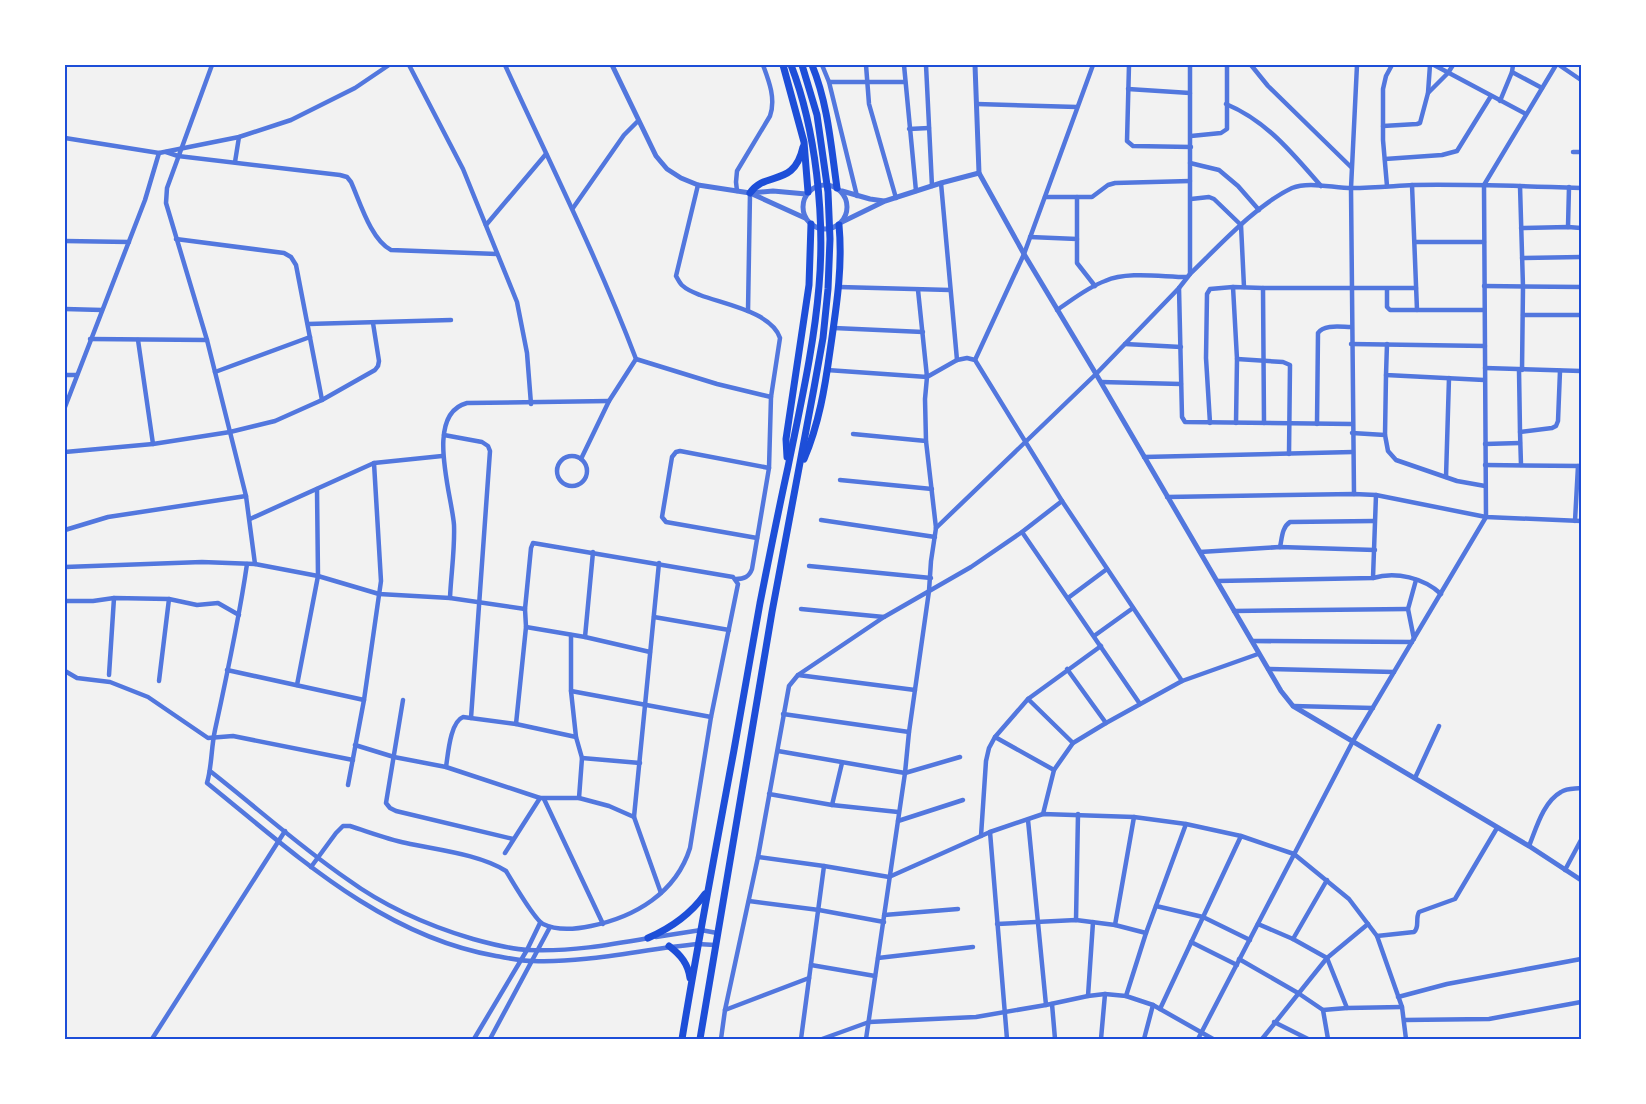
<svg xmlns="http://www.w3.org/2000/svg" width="1646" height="1104" viewBox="0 0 1646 1104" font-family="'PT Sans Narrow',sans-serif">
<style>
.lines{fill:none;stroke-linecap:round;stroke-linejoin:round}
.minor{stroke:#5277de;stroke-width:4.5}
.tertiary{stroke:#5277de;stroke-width:5}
.trunk{stroke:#1d4ed8;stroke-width:7}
.neatline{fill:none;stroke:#1d4ed8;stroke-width:2}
</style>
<rect width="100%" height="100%" fill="#f2f2f2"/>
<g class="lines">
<!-- minor -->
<g class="minor">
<polyline points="212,65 167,188 166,203 207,340 246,496 255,564"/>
<polyline points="409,65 463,169 517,302 527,353 531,404"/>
<path d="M 505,65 C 550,163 598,259 636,359 L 609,401 L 581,459"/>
<polyline points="822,65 829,82 857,196"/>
<polyline points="866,65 869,104 896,198"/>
<polyline points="904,65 916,191"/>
<polyline points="926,65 932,186"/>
<polyline points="1129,65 1127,141 1133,146 1191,147"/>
<polyline points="1251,65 1268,86 1351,167"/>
<polyline points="1434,65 1526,114"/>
<polyline points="1513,65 1512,72 1542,88"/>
<polyline points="1559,65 1581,80"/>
<polyline points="829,82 905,82"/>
<polyline points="1128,89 1190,93"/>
<polyline points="1428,93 1448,73 1453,65"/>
<polyline points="1500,101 1512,72"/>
<polyline points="977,104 1077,107"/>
<path d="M 1226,104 C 1267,121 1293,154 1321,186"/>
<polyline points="1383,126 1417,124 1420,123 1428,93 1430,65"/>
<polyline points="909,129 929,128"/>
<polyline points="1191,136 1221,133 1227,129 1227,65"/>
<polyline points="65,138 159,153 239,137 291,120 355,88 389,65"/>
<path d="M 166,152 L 178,156 L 340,175 L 347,177 L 351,182 C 360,202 371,240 391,250 L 497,254"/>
<polyline points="1573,152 1581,152"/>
<polyline points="1385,159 1442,155 1457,151 1491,96"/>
<polyline points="235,162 239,137"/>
<polyline points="1190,163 1219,170 1238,186 1259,210"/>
<polyline points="941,183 957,360 967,358 975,360 1062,501 1182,681"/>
<path d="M 698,185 L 676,276 C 678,279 680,284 683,286 C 687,290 695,293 700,295 C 723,304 772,312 780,338 L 771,397 L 769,468 L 752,569 C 749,577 744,579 736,579"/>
<polyline points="1412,185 1417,310"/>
<polyline points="1387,186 1383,140 1383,89 1386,76 1392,65"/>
<polyline points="1520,186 1523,287 1522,370"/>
<path d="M 737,191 L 736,182 L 737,171 L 770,116 C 776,99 769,81 763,65"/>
<polyline points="1045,197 1092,197 1108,185 1115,183 1190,181"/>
<polyline points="1191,199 1209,197 1214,199 1241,225 1244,287"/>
<polyline points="573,208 624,135 638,121"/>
<polyline points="486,225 546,154"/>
<polyline points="1568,227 1569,187"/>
<polyline points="1521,228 1568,227 1581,228"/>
<polyline points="1030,237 1077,239 1077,263 1095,286"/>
<polyline points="176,239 284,253 291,257 296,265 322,400"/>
<polyline points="1077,239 1077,197"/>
<polyline points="65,241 129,242"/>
<polyline points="1415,242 1484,242"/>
<polyline points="1522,258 1581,257"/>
<path d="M 1190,274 C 1219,246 1256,205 1292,188 C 1309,181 1333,188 1352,188 C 1373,188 1393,186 1413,185 C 1469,184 1525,186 1581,188"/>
<polyline points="1484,286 1581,287"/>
<polyline points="839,287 950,290"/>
<polyline points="1233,287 1237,359 1236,423"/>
<polyline points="1179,288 1182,417 1185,422 1352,424"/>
<polyline points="1263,288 1264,423"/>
<polyline points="1387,289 1387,307 1390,310 1484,310"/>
<polyline points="65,309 102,310"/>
<path d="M 1057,310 C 1072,300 1088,287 1105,281 C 1128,271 1162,277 1187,277"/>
<polyline points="748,311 750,193"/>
<polyline points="1523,315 1581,315"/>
<polyline points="308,324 451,320"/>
<polyline points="834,328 923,332"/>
<polyline points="90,339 207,340"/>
<polyline points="138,340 153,444"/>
<polyline points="1125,344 1181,347"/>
<polyline points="1351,344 1485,346"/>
<polyline points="1387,344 1386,375 1484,380"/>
<polyline points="636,359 717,384 771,397"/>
<polyline points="1237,359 1283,362 1290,365 1289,454"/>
<polyline points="975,360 1024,254 1093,65"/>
<polyline points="1485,368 1581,371"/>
<polyline points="827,370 927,377 918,290"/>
<polyline points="1519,370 1520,432"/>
<polyline points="215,372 310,337"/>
<polyline points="65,375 77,375"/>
<polyline points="1101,382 1181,384"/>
<polyline points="65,407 145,200 159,153"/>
<polyline points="1210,423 1206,358 1207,294 1210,289 1233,287 1263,288 1416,288"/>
<path d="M 1317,424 L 1318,333 C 1324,324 1341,327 1351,327"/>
<polyline points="1352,433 1385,435 1388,451 1396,460 1457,481 1485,486"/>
<polyline points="853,434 926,441"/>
<polyline points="444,435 482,442 488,446 490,451 471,718"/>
<polyline points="1385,435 1386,375"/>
<polyline points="1485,444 1520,443"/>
<polyline points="65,452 153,444 230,432 275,421 322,400 375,370 378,366 379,361 373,323"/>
<circle cx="572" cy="471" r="15"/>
<polyline points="1144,457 1353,452"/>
<polyline points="1485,465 1581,466"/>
<polyline points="1521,465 1520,432 1552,428 1556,426 1558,421 1560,371"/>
<polyline points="1446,477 1449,378"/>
<polyline points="840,480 932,489"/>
<polyline points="1354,494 1351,188 1357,65"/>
<polyline points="1167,497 1354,494 1376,495 1486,517 1581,521"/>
<polyline points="250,519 374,463 442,456"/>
<polyline points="821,520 935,537"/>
<polyline points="1575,521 1578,466"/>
<polyline points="936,528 1096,374 1179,288 1190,274 1190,65"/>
<polyline points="65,530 108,517 246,496"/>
<polyline points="1022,532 1140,704"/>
<polyline points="757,538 666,522 662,517 672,457 676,452 680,451 769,468"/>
<path d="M 1280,547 C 1282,538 1282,527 1290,522 L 1374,521"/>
<polyline points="1200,552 1280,547 1375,550"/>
<polyline points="659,563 634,817 661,893"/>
<path d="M 247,564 C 239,620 227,675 215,730 C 211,748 212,766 207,783 C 294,853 381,936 496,956 C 508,958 521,961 533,961 C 589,963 643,949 698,944 L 715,945"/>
<polyline points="809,566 931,578"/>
<polyline points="65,567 202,562 255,564 318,576 379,594 450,598 525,609"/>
<polyline points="1373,578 1376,495"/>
<path d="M 1217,581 L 1373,578 C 1396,571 1424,578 1441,594"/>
<path d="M 450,598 C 451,574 455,549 454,525 C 452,495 424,414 467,403 L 609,401"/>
<polyline points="1068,598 1107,569"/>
<polyline points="65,601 93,601 114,598 169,599 197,605 218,603 239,615"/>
<polyline points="801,609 884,617"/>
<polyline points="1234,611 1408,609"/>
<polyline points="654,617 729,630"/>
<polyline points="526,627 585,637 650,652"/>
<polyline points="571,635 571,691 576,737 582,758 579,798"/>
<polyline points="1094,636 1133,608"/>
<polyline points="585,637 593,552"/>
<polyline points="1414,639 1408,609 1416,580"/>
<polyline points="1252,641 1412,642"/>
<polyline points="1067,669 1106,723"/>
<polyline points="1268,669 1394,672"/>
<polyline points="227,670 364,700"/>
<polyline points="65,671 77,678 110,682 148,697 208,738 233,736 353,760"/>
<polyline points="109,675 114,598"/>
<polyline points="798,675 915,690"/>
<polyline points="159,681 169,599"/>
<polyline points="297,685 318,576 317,489"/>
<polyline points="571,691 711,717"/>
<polyline points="1028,699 1073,743"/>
<polyline points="403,700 386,803 390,808 396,811 513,839"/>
<polyline points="1293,706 1373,708"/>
<polyline points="783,714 909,732"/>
<polyline points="995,737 1054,770"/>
<polyline points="355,745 394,757 446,767 540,798 579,798 609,806 634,817"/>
<polyline points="778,751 905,773 960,757"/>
<polyline points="582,758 640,763"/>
<path d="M 446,767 C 448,755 450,722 463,717 L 516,724 L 576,737"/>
<path d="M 210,771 C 256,807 299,846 347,879 C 384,906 429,926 473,939 C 491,944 510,949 528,950 C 569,952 609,945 649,938"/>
<polyline points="1415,778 1439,726"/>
<polyline points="348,785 364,700 381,581 374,463"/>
<polyline points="769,794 832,805 898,812"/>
<polyline points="544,799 603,924"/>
<polyline points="832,805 842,763"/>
<polyline points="1043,814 1054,770 1073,743 1106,723 1182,681 1258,654"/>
<polyline points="1028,820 1046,1005"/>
<polyline points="898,821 963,800"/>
<polyline points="990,832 1007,1039"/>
<polyline points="981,836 986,761 989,748 995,737 1028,699 1101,646"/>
<path d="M 1529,846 C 1536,829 1543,802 1561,792 C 1567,788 1574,789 1581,788"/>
<polyline points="505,853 540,798"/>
<polyline points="758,857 824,866 801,1039"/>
<polyline points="824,866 889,877 990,832 1043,814 1134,817 1186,824 1241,836 1294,854 1349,899 1377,936 1402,1007 1406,1039"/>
<path d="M 311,867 L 336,833 L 343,826 L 350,826 C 369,832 387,839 406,843 C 437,850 479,854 506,871 C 512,881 535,920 543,924 C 557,931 577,929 591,926 C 635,917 676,893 690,848 L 711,717 L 738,584 L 733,577 L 533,543 L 531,548 L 525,609 L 526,627 L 516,724"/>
<polyline points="1565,870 1581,840"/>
<polyline points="749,901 819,910 884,922"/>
<polyline points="1156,906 1203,917 1250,940"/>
<polyline points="884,915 958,909"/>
<polyline points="1076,920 1078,814"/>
<polyline points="997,924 1076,920 1115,925 1146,933"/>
<polyline points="1258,924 1293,939 1327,958 1347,1008"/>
<polyline points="1115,925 1134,817"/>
<path d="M 1377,936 L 1414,932 C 1420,927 1415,919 1419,912 L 1455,899 L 1497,828"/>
<polyline points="656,937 701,930 717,933"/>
<polyline points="1293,939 1327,880"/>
<polyline points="1191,942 1237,965"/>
<polyline points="878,958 973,947"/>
<polyline points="1239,959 1298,993 1323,1010 1328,1039"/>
<polyline points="811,965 875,976"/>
<polyline points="1088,996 1093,922"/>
<polyline points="1126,996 1146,933 1186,824"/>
<polyline points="1398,997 1447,984 1581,959"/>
<polyline points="1052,1004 1055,1039"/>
<polyline points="1160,1009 1241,836"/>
<polyline points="725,1010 809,978"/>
<polyline points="1323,1010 1347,1008 1402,1007"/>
<polyline points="1405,1020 1489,1019 1581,1002"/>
<polyline points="1274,1022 1308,1039"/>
<polyline points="152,1039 285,831"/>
<polyline points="474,1039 527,950 540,923"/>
<polyline points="490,1039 550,927"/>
<polyline points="721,1039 725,1010 758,857 789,686 798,675 884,617 971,567 1022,532 1062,501"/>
<polyline points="822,1039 869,1022 976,1017 1046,1005 1088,996 1105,994 1126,996 1153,1005 1213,1039"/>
<polyline points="866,1039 905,773 909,732 929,591 931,561 936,528 926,441 925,399 927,377 957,360"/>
<polyline points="1101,1039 1105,994"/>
<polyline points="1144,1039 1153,1005"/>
<polyline points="1198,1039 1353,741 1486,517 1484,185 1556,65"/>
<polyline points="1262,1039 1327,958 1368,924"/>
</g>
<!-- tertiary -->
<g class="tertiary">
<polyline points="612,65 656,156 667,169 681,178 698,185 750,193 805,218"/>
<polyline points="975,65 979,173 1024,254 1096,374 1281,691 1293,706 1529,846 1581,880"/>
<circle cx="825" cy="207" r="22"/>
<polyline points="842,191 870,199 884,201"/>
<polyline points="750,193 773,191 806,194"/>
<polyline points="842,222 885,201 941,183 979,173"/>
</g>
<!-- trunk -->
<g class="trunk">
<polyline points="783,65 804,142 808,192"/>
<path d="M 812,65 C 828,104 831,146 837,188"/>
<path d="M 750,193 C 766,170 794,188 803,147"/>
<polyline points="787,457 786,439 809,285 811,224"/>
<path d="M 804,459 C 819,424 825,387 830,351 C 836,309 843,268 839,225"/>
<path d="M 648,938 C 671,928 690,915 705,894"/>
<path d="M 669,946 C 681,955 688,964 690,978"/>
<path d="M 682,1039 C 698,942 716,847 734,750 C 743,701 751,652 760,603 C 769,558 778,512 788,467 C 800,407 814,347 819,286 C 825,217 816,130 791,65"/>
<polyline points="700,1039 772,612 814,388 823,338 828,289 830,239 828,192 817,115 802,65"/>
</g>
</g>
<!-- border -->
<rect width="1646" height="1104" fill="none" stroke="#ffffff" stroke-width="132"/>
<rect x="66" y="66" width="1514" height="972" class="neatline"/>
</svg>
